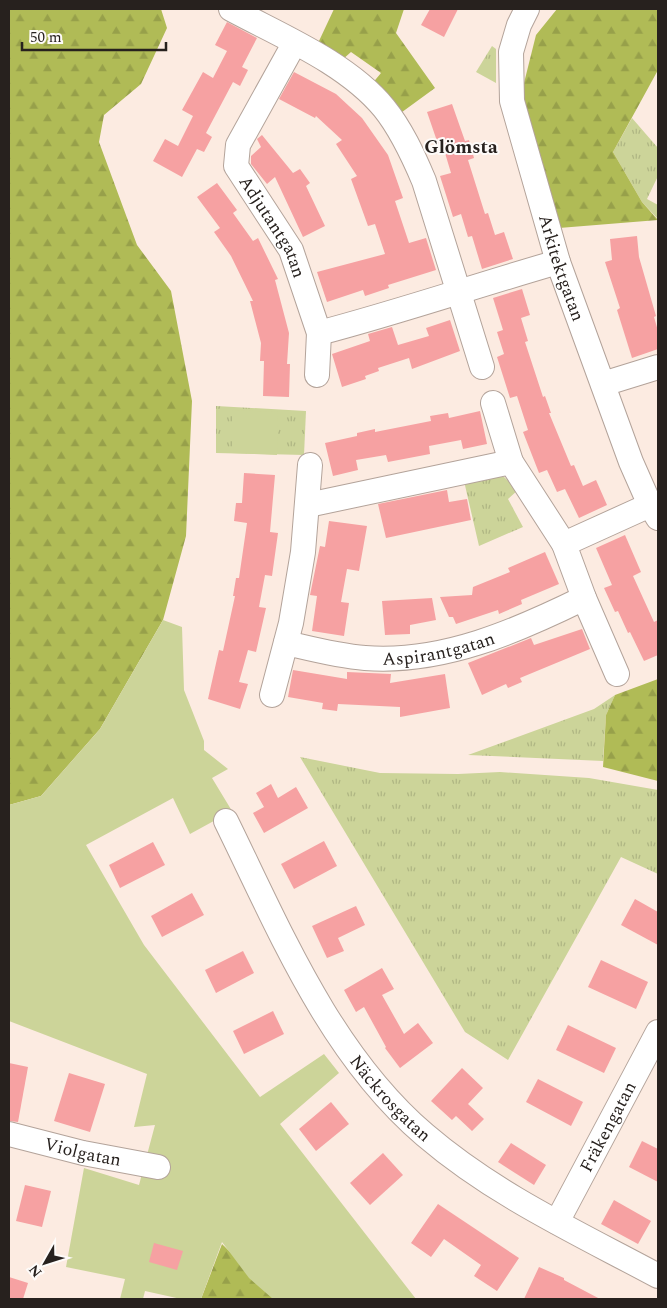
<svg xmlns="http://www.w3.org/2000/svg" width="667" height="1308" viewBox="0 0 667 1308" font-family="Spectral,serif">
<style>
.grass{fill:url(#grass-tufts)}
.forest{fill:url(#forest-firs)}
.park{fill:#ccd499}
.building{fill:#f6a1a2}
.lines{fill:none;stroke-linecap:round;stroke-linejoin:round}
.minor-casing{stroke:#b3a39a;stroke-width:26}
.minor{stroke:#fff;stroke-width:24}
.labels{text-anchor:middle;dominant-baseline:central;stroke-width:4;stroke-linejoin:round;paint-order:stroke}
.street-label{font-size:18px;fill:#27211e;stroke:#fefbf9}
.neighbourhood-label{font-size:19px;font-weight:bold;fill:#27211e;stroke:#fefbf9}
</style>
<defs>
<pattern id="grass-tufts" width="24" height="20" patternUnits="userSpaceOnUse" patternTransform="scale(1.25)"><rect width="24" height="20" fill="#ccd499"/><path d="M3 7l-1-3M5 7V3M7 7l1-3M15 17l-1-3M17 17v-4M19 17l1-3" fill="none" stroke="#afb683"/></pattern>
<pattern id="forest-firs" width="22" height="20" patternUnits="userSpaceOnUse" patternTransform="scale(1.25)"><rect width="22" height="20" fill="#b0bb56"/><path d="M5 1l3.5 6h-7zM16 11l3.5 6h-7z" fill="#97a04a"/></pattern>
</defs>
<rect width="100%" height="100%" fill="#fcebe1"/>
<!-- grass -->
<g class="grass">
<polygon points="492,46 496,49 496,83 476,72"/>
<polygon points="632,118 658,148 658,176 647,199 658,205 658,219 642,202 613,152"/>
<polygon points="216,406 306,411 304,455 216,453"/>
<polygon points="493,476 504,477 518,490 508,499 523,527 479,546 464,481"/>
<polygon points="615,695 606,715 603,761 468,755 594,709"/>
<polygon points="300,757 380,773 458,774 500,772 589,778 658,790 658,874 621,857 508,1060 465,1032"/>
</g>
<!-- forest -->
<g class="forest">
<polygon points="9,9 161,9 167,28 141,84 104,115 99,142 137,245 171,291 192,401 186,536 163,620 100,729 41,796 9,805"/>
<polygon points="334,9 404,9 396,33 435,88 398,115 371,85 381,73 351,52 342,60 319,41"/>
<polygon points="557,9 658,9 658,70 613,152 642,202 658,220 559,228 520,99 536,35"/>
<polygon points="658,679 658,781 603,767 606,715 615,695"/>
<polygon points="222,1244 278,1299 201,1299"/>
</g>
<!-- park -->
<g class="park">
<polygon points="232,410 278,412 277,455 232,453"/>
<polygon points="163,620 182,627 184,690 204,741 204,750 228,769 212,778 232,811 190,834 173,798 86,845 144,945 260,1097 324,1054 339,1073 280,1124 416,1299 273,1299 249,1278 222,1242 201,1299 181,1299 145,1291 143,1299 120,1299 125,1279 66,1267 84,1168 139,1185 155,1125 134,1127 147,1074 9,1021 9,805 41,796 100,729"/>
</g>
<!-- building -->
<g class="building">
<polygon points="430,9 458,9 444,37 421,25"/>
<polygon points="227,22 257,38 242,67 248,70 240,86 233,82 206,133 212,137 204,152 197,149 182,177 153,161 165,139 178,146 193,116 182,110 203,72 213,78 227,51 215,45"/>
<polygon points="294,72 336,94 362,118 388,155 403,198 395,201 409,243 426,238 436,270 388,285 389,288 365,296 363,290 327,302 317,272 385,254 375,224 368,226 351,179 357,176 336,144 342,140 316,116 315,118 279,99"/>
<polygon points="452,104 465,141 469,140 474,158 468,160 485,214 488,213 495,235 504,232 513,259 482,269 472,236 468,237 461,214 453,217 440,176 451,173 442,143 438,144 427,112"/>
<polygon points="262,135 293,173 300,169 310,183 306,186 325,226 303,237 275,177 267,184 251,164 251,156 261,147 257,139"/>
<polygon points="217,183 237,210 233,213 253,241 258,238 278,279 275,280 289,333 287,364 290,364 289,397 263,396 264,361 260,361 261,343 250,301 253,301 231,256 214,232 220,228 197,197"/>
<polygon points="637,236 639,257 656,316 654,317 658,331 658,349 632,358 617,310 620,308 605,262 612,260 610,239"/>
<polygon points="522,289 530,315 521,318 528,341 525,342 543,397 545,396 551,413 549,413 571,466 574,465 583,486 596,480 607,505 579,518 565,489 557,492 547,470 539,473 523,432 528,430 517,396 510,398 497,357 504,354 497,332 503,330 493,298"/>
<polygon points="450,320 460,351 412,369 409,358 378,368 379,371 365,376 366,379 342,387 332,354 370,341 368,334 392,327 398,345 429,336 426,328"/>
<polygon points="480,411 487,444 463,449 461,440 429,446 430,454 388,462 386,455 356,460 358,470 333,476 325,443 357,436 357,433 375,429 375,432 431,421 430,416 448,413 449,418"/>
<polygon points="244,473 275,475 270,532 278,533 272,576 265,575 259,607 266,608 256,652 248,650 239,682 248,684 240,709 208,699 219,650 223,651 235,596 233,596 236,578 239,578 247,523 234,521 236,503 242,503"/>
<polygon points="447,490 449,502 467,499 471,520 386,538 378,504"/>
<polygon points="329,521 367,526 359,571 347,569 341,602 349,603 344,636 312,631 317,596 310,595 320,546 325,547"/>
<polygon points="625,535 641,572 633,576 654,622 658,620 658,655 644,661 630,632 628,633 618,611 615,612 604,588 612,585 596,548"/>
<polygon points="545,552 559,584 521,600 522,604 499,614 498,610 456,624 453,617 449,617 440,597 472,595 473,587 510,572 508,568"/>
<polygon points="432,598 436,620 410,625 410,634 385,635 382,601"/>
<polygon points="582,629 590,649 520,678 522,682 508,688 506,684 482,695 468,663 531,638 534,645"/>
<polygon points="293,670 347,679 347,672 391,674 390,683 445,674 450,708 400,717 400,707 338,704 337,711 322,709 323,703 288,697"/>
<polygon points="271,784 278,798 296,787 308,808 264,833 253,813 264,807 256,793"/>
<polygon points="324,841 337,866 294,889 281,864"/>
<polygon points="153,842 165,865 120,888 109,865"/>
<polygon points="192,893 204,915 162,937 151,916"/>
<polygon points="635,899 658,912 658,945 621,925"/>
<polygon points="356,906 365,925 338,938 344,951 327,958 312,926"/>
<polygon points="243,951 254,973 216,993 205,970"/>
<polygon points="601,960 648,982 636,1009 588,987"/>
<polygon points="382,968 394,989 382,995 404,1034 418,1023 433,1043 400,1068 385,1048 386,1047 364,1007 356,1012 344,990"/>
<polygon points="273,1011 284,1034 244,1054 233,1031"/>
<polygon points="568,1025 616,1048 604,1073 556,1050"/>
<polygon points="9,1063 28,1067 18,1122 9,1121"/>
<polygon points="462,1068 483,1088 468,1104 484,1119 472,1131 456,1116 452,1120 431,1101"/>
<polygon points="69,1073 105,1084 90,1132 54,1121"/>
<polygon points="538,1079 583,1102 571,1126 526,1102"/>
<polygon points="331,1102 349,1124 316,1151 299,1129"/>
<polygon points="642,1141 658,1149 658,1182 629,1167"/>
<polygon points="511,1143 546,1165 534,1185 498,1162"/>
<polygon points="383,1153 403,1175 370,1205 350,1183"/>
<polygon points="25,1185 51,1191 42,1227 16,1221"/>
<polygon points="614,1200 651,1221 638,1244 601,1224"/>
<polygon points="438,1204 519,1258 497,1291 474,1276 481,1265 444,1239 431,1257 411,1243"/>
<polygon points="154,1243 183,1251 177,1270 149,1262"/>
<polygon points="539,1267 564,1278 564,1280 600,1299 524,1299"/>
<polygon points="9,1277 28,1283 23,1299 9,1299"/>
</g>
<g class="lines">
<defs>
<g id="minor">
<path d="M 231,9 C 281,36 347,63 384,108 C 401,129 413,155 424,181 L 482,367"/>
<path id="s1" d="M 527,9 L 519,25 L 511,52 L 512,101 L 558,262 L 631,462 L 650,505 L 658,518"/>
<path id="s2" d="M 294,44 L 238,145 L 236,166 L 291,250 L 319,333 L 317,375"/>
<path d="M 319,333 C 399,312 478,285 558,262"/>
<polyline points="603,384 658,367"/>
<polyline points="493,403 511,462 564,544 584,598 617,674"/>
<polyline points="308,505 511,462"/>
<polyline points="564,544 650,505"/>
<path id="s3" d="M 286,643 C 312,649 338,656 365,658 C 442,664 517,631 584,598"/>
<polyline points="272,695 291,623 303,552 310,465"/>
<path id="s4" d="M 226,821 C 280,931 330,1054 425,1135 C 495,1195 578,1233 658,1276"/>
<path id="s5" d="M 9,1134 L 83,1153 L 158,1167"/>
<path id="s6" d="M 557,1222 L 658,1032"/>
</g>
</defs>
<!-- minor casing -->
<use href="#minor" class="minor-casing"/>
<!-- minor -->
<use href="#minor" class="minor"/>
</g>
<g class="labels">
<!-- street labels -->
<g class="street-label">
<text stroke="none"><textPath href="#s2" startOffset="208">Adjutantgatan</textPath></text>
<text stroke="none"><textPath href="#s1" startOffset="269">Arkitektgatan</textPath></text>
<text stroke="none"><textPath href="#s3" startOffset="155">Aspirantgatan</textPath></text>
<text stroke="none"><textPath href="#s4" startOffset="324">Näckrosgatan</textPath></text>
<text stroke="none"><textPath href="#s6" startOffset="108">Fräkengatan</textPath></text>
<text stroke="none"><textPath href="#s5" startOffset="76">Violgatan</textPath></text>
</g>
<!-- neighbourhood labels -->
<g class="neighbourhood-label">
<text x="461" y="147">Glömsta</text>
</g>
</g>
<!-- border -->
<rect width="667" height="1308" fill="none" stroke="#27211e" stroke-width="20"/>
<!-- north arrow -->
<g transform="translate(45 1263) rotate(231)" stroke="#fefbf9" stroke-width="4" paint-order="stroke">
<path d="M0-4L9 19L0 12L-9 19Z" fill="#27211e"/>
<text y="-8" font-size="14" font-weight="bold" text-anchor="middle" fill="#27211e">N</text>
</g>
<!-- scale -->
<path d="M22 42v8h144v-8" fill="none" stroke="#27211e" stroke-width="2.5"/>
<text x="30" y="42" font-size="15" fill="#27211e" stroke="#fefbf9" stroke-width="4" paint-order="stroke">50 m</text>
</svg>
